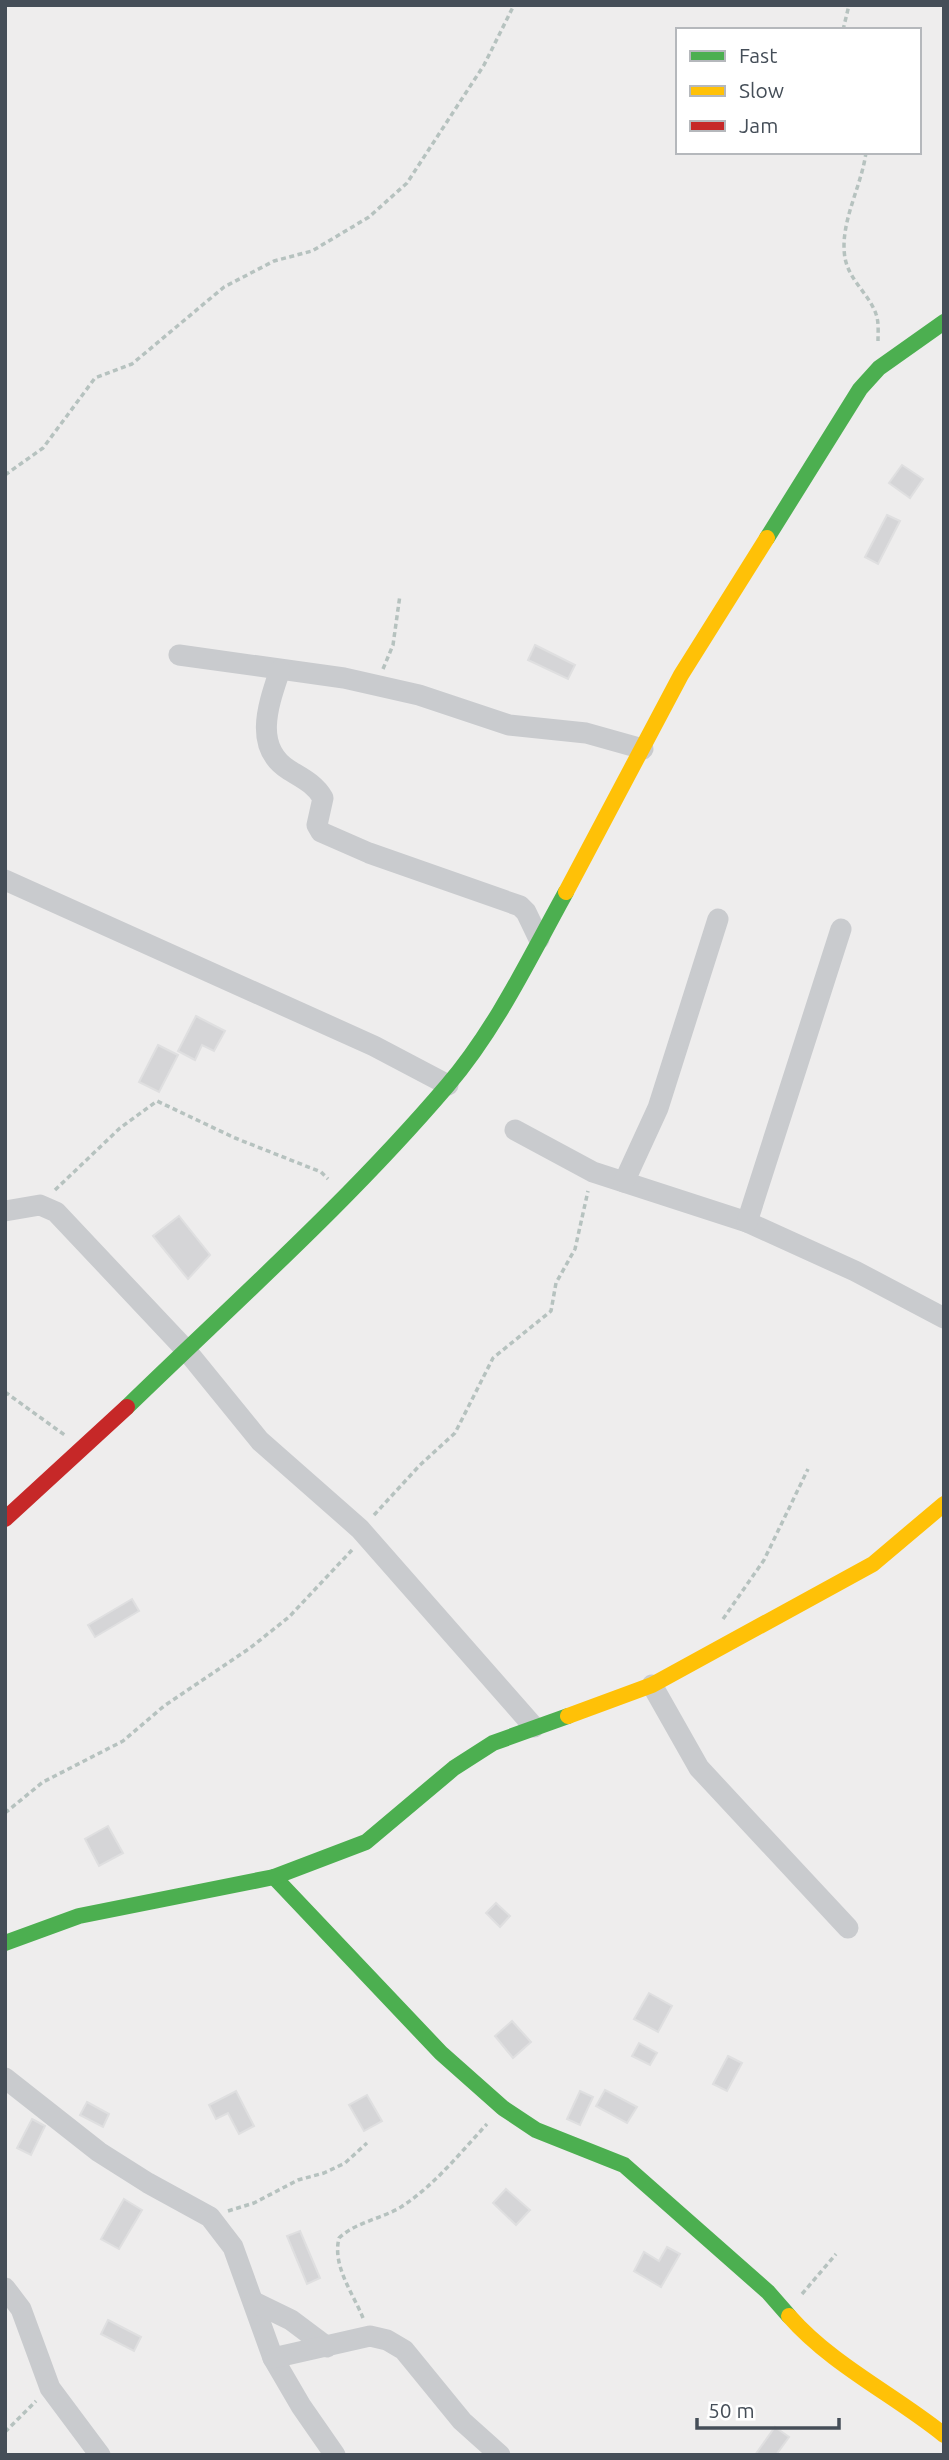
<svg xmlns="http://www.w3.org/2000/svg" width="949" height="2460" viewBox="0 0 949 2460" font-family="Ubuntu,sans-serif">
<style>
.building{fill:#d5d5d7;stroke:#dfdfe0;stroke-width:2}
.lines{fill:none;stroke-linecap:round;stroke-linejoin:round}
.path{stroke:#b6c2bf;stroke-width:3.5;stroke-dasharray:5 3.5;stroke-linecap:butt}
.street{stroke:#c9cbce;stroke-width:21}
.fast{stroke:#4caf50;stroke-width:16}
.slow{stroke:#ffc107;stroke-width:16}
.jam{stroke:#c62828;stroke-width:16}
</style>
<rect width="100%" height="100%" fill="#eeeded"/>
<!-- building -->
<g class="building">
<polygon points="902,465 923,479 910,498 889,483"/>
<polygon points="887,515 900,521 878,564 865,557"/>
<polygon points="535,645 575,665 568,679 528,660"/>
<polygon points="196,1016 225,1031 214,1051 202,1045 195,1060 178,1051"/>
<polygon points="158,1045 178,1055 159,1092 139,1082"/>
<polygon points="179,1216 210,1255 188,1279 153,1236"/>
<polygon points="132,1599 139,1611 95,1637 88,1625"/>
<polygon points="108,1826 123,1853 99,1866 85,1839"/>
<polygon points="496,1903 510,1916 500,1927 486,1913"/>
<polygon points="649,1993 672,2006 658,2032 634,2019"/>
<polygon points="512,2021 531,2042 513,2058 495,2036"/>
<polygon points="639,2043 657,2053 650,2065 632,2056"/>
<polygon points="728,2056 742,2063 727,2091 713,2084"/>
<polygon points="605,2090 637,2107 627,2123 596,2106"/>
<polygon points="236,2091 254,2126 239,2134 228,2113 216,2119 209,2105"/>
<polygon points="580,2091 593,2097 580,2125 567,2119"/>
<polygon points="367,2095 382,2121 364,2131 349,2105"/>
<polygon points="87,2102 109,2114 103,2127 80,2115"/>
<polygon points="32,2119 45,2126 31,2155 17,2148"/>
<polygon points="506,2189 530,2210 516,2225 493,2203"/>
<polygon points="124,2199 142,2210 119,2249 101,2239"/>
<polygon points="300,2231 320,2278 307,2284 287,2236"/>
<polygon points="667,2247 680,2254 661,2287 634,2271 644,2252 659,2261"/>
<polygon points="108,2320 141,2337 134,2351 101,2334"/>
<polygon points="775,2427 789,2437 776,2455 755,2455"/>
</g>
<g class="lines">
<!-- path -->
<g class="path">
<polyline points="843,30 849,5"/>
<path d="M 866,152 C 862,186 839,223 845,258 C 849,280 869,294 876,314 C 879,322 878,333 878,341"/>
<polyline points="5,475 43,448 95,378 132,364 224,287 274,261 312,251 369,217 407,183 484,65 514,5"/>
<polyline points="383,669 393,645 400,595"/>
<polyline points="55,1190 120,1128 157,1101 235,1138 321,1172 328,1179"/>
<polyline points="5,1392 66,1436"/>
<polyline points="374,1515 420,1465 455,1433 493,1358 551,1311 556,1283 575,1249 588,1191"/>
<polyline points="723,1619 764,1560 808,1469"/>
<polyline points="5,1813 43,1782 123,1741 164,1706 250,1648 289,1617 352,1550"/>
<polyline points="228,2211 254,2203 298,2180 324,2173 345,2163 367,2143"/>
<polyline points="802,2294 836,2254"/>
<path d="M 363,2318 C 353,2293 332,2266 339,2238 C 356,2222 381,2219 401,2207 C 435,2185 460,2153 487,2124"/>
<polyline points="5,2432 36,2401"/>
</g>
<!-- street -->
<g class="street">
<polyline points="179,655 344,678 419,695 509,725 586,733 643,749"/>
<path d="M 280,670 C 269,703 252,747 289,770 C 302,778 315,784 323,798 L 317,825 L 321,832 L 369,853 L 520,906 L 526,912 L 539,939"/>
<polyline points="5,880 374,1046 448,1085"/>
<polyline points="515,1130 593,1172 747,1222 855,1271 944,1318"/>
<polyline points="624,1182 658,1108 718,919"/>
<polyline points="5,1211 40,1205 56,1212 186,1350 260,1441 360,1529 534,1727"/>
<polyline points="747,1222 841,929"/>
<polyline points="652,1685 699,1768 848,1928"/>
<polyline points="5,2078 99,2152 148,2183 210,2217 233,2247 273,2358 301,2406 335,2455"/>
<polyline points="5,2288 21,2309 50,2388 100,2455"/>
<polyline points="254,2302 291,2320 327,2347"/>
<polyline points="273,2358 370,2336 387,2340 404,2350 462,2421 500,2455"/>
</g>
<!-- fast -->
<g class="fast">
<polyline points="767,538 860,389 879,368 944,322"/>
<path d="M 127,1407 C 235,1302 349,1201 447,1086 C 496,1029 530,957 566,892"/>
<polyline points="274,1877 441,2053 503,2108 536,2130 624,2165 768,2292 789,2316"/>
<polyline points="5,1943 79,1916 274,1877 366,1842 454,1768 493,1743 568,1716"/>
</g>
<!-- slow -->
<g class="slow">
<polyline points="566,892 681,675 767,538"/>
<polyline points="568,1716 652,1685 873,1564 944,1504"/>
<path d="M 789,2316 C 832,2365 893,2394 944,2435"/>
</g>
<!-- jam -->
<polyline class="jam" points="5,1519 127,1407"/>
</g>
<!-- border -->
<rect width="949" height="2460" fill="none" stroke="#454e58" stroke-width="14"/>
<!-- legend -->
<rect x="676" y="28" width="245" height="126" fill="#ffffff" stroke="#b5b8bc" stroke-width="2"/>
<rect x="690" y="51" width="35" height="10" fill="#4caf50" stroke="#b5b8bc" stroke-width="2"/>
<text x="739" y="63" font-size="21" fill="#454e58">Fast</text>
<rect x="690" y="86" width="35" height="10" fill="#ffc107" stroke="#b5b8bc" stroke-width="2"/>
<text x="739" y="98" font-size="21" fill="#454e58">Slow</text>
<rect x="690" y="121" width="35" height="10" fill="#c62828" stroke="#b5b8bc" stroke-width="2"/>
<text x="739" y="133" font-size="21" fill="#454e58">Jam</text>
<!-- scale -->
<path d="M697 2418v10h142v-10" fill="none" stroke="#454e58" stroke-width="3.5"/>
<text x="708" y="2418" font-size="21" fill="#454e58" stroke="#ffffff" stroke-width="5" paint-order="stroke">50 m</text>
</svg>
